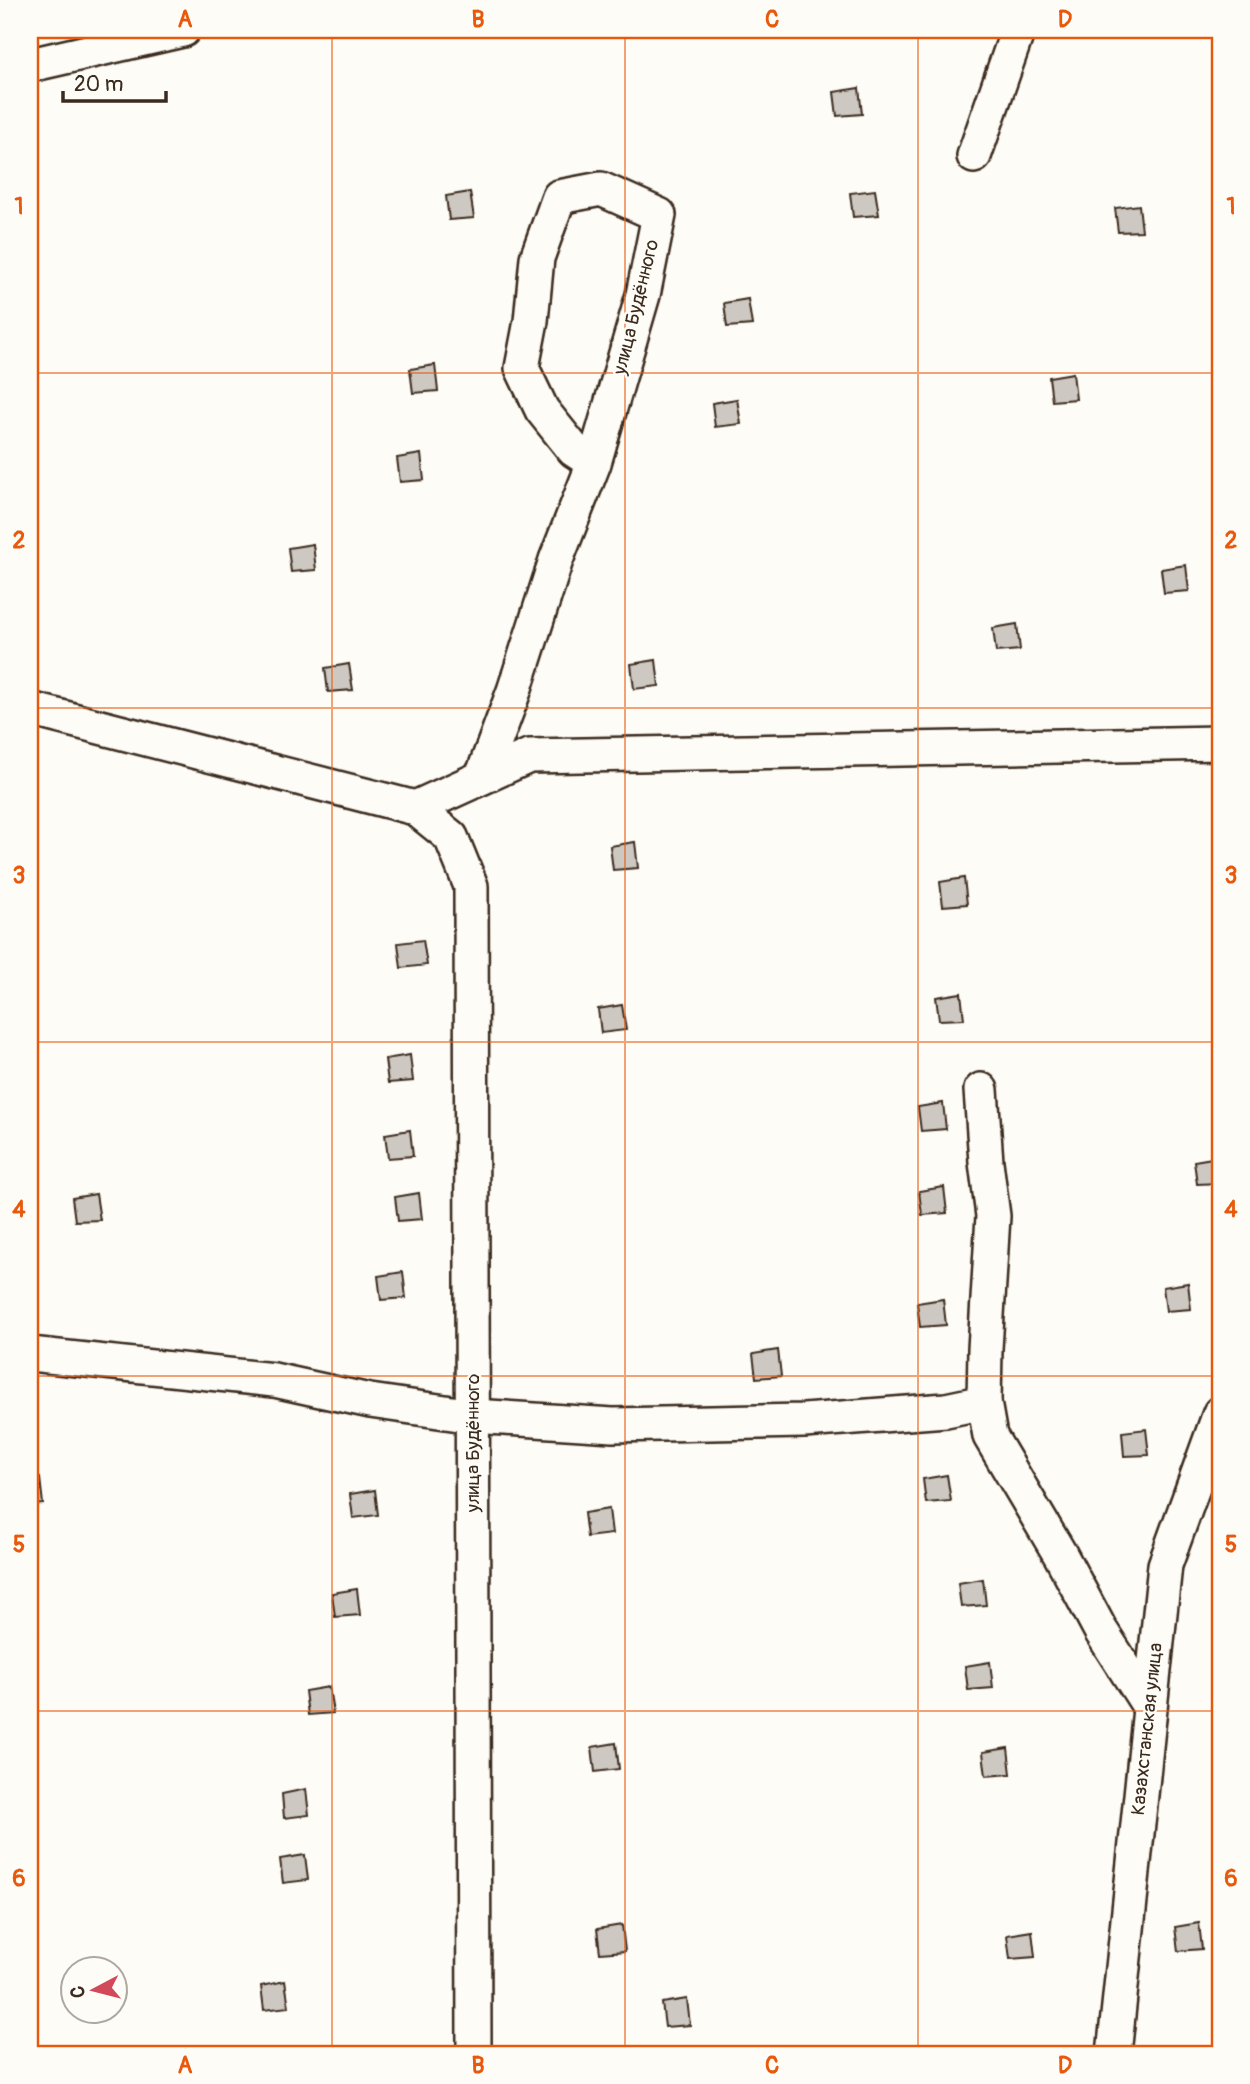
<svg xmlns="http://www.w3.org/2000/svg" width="1250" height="2084" viewBox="0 0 1250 2084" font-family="Pangolin,sans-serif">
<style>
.building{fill:#cdc8c2;stroke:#3b2a1e;stroke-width:2}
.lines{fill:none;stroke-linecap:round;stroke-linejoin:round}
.minor-casing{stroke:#3b2a1e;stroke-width:38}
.minor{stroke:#fdfcf7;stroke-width:33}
.grid{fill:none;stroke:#e8590c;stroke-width:2;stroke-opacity:0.55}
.labels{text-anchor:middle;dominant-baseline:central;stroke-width:5;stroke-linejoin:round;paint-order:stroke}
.street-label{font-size:19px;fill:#3b2a1e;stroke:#fdfcf7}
.neatline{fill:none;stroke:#e8590c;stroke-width:2.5}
.grid-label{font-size:23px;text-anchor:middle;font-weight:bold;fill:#e8590c}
</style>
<rect width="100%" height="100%" fill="#fdfcf7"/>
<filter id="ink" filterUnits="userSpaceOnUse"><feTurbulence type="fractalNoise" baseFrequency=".0143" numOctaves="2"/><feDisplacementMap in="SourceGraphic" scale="14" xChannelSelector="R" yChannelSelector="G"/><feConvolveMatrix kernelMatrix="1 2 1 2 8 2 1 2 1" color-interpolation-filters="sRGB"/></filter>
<g filter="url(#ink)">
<!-- building -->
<g class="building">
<polygon points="859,88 862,114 837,116 834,92"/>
<polygon points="875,190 879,215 853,217 850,193"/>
<polygon points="470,192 474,218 449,220 446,196"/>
<polygon points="1139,205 1142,231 1118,232 1115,208"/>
<polygon points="748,299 752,325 727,327 724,303"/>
<polygon points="435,365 438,391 413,393 410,369"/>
<polygon points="1073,373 1076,399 1052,401 1049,377"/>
<polygon points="737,399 741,424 715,427 712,403"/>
<polygon points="421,454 424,480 400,482 397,458"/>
<polygon points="313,544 316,570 291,572 288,548"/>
<polygon points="1186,565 1189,591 1164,593 1161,569"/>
<polygon points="1017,624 1020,650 996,652 993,628"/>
<polygon points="656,660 659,686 634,689 631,664"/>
<polygon points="349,664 353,690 328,692 325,668"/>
<polygon points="635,842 638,868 613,870 610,846"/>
<polygon points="964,878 967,904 943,906 940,882"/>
<polygon points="423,940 427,965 401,968 398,943"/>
<polygon points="961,993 964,1019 939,1020 936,997"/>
<polygon points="622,1005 626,1030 601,1033 598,1009"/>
<polygon points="410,1055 413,1081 388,1083 385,1059"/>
<polygon points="943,1103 946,1129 921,1131 918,1107"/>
<polygon points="410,1130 413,1156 388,1158 385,1134"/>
<polygon points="1218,1157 1220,1183 1197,1184 1194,1161"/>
<polygon points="944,1187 947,1213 922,1215 919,1191"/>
<polygon points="419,1193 422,1219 398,1221 395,1197"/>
<polygon points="96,1194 100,1220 75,1221 72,1198"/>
<polygon points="403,1272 406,1298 381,1300 378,1276"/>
<polygon points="1188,1283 1191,1309 1166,1311 1163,1287"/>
<polygon points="943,1299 946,1325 920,1327 917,1303"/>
<polygon points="778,1350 781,1376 756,1378 753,1354"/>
<polygon points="1146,1429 1149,1455 1124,1456 1122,1432"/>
<polygon points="947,1475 951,1501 926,1503 923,1479"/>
<polygon points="40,1478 43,1504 30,1505 30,1480"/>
<polygon points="375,1490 378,1515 353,1518 350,1494"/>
<polygon points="609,1509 612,1534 587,1537 584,1513"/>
<polygon points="983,1579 986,1605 961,1607 958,1583"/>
<polygon points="357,1589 360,1615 335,1617 332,1593"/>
<polygon points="34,1607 38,1633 30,1633 30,1608"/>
<polygon points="990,1662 993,1688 968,1690 965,1666"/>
<polygon points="329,1687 333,1713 308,1715 305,1691"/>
<polygon points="616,1743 619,1769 595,1772 592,1747"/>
<polygon points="1008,1748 1011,1774 986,1776 983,1752"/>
<polygon points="306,1789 309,1815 284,1818 282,1794"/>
<polygon points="305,1855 308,1880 283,1883 280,1859"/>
<polygon points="1199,1923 1202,1949 1178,1951 1175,1927"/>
<polygon points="622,1925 625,1951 600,1953 597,1929"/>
<polygon points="1032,1931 1035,1957 1010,1959 1007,1935"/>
<polygon points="285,1981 289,2007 264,2010 261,1986"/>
<polygon points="687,1999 690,2025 665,2027 662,2003"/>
</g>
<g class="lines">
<defs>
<g id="minor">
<polyline points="30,65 183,30"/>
<polyline points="974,156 1018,30"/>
<polyline points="30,709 415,808 451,837 471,886 474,2054"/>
<polyline points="482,777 514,691 556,560 594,463 643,295 659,215 601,189 559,197 537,258 531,321 522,368 542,410 574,450 594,463"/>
<polyline points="415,808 529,756 1220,743"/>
<polyline points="30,1354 274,1380 370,1401 473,1416 613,1425 804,1421 946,1410 984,1402 985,1349 993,1216 986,1162 981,1090"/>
<polyline points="984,1402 990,1436 1061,1556 1101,1631 1149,1706"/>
<polyline points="1114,2054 1165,1565 1220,1413"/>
</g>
</defs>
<!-- minor casing -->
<use href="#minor" class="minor-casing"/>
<!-- minor -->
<use href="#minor" class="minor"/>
</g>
</g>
<!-- grid -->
<path class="grid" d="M 332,30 L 332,2054M 625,30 L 625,2054M 918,30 L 918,2054M 30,373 L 1220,373M 30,708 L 1220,708M 30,1042 L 1220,1042M 30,1376 L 1220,1376M 30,1711 L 1220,1711"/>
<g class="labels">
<!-- street labels -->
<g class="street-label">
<text transform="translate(636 307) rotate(-76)">улица Будённого</text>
<text transform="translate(473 1443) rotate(-90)">улица Будённого</text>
<text transform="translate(1147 1729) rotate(-84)">Казахстанская улица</text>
</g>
</g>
<!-- margin -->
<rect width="1250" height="2084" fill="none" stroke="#fdfcf7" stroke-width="77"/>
<!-- north arrow -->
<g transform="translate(94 1990) rotate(263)"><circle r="33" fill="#fdfcf7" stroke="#afa8a0" stroke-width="2"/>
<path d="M0-5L12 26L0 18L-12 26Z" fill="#d1495b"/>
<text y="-10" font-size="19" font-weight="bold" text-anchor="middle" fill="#3b2a1e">С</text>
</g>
<!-- scale -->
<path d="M63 91v10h103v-10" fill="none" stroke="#3b2a1e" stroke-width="3.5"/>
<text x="74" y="91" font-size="21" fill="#3b2a1e" stroke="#fdfcf7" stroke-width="5" paint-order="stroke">20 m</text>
<rect x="38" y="38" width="1174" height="2008" class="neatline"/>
<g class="grid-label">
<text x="185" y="27">A</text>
<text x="478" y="27">B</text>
<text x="772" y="27">C</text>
<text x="1065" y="27">D</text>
<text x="19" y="214">1</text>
<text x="1231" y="214">1</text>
<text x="19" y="548">2</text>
<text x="1231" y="548">2</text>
<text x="19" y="883">3</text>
<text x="1231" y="883">3</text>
<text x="19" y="1217">4</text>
<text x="1231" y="1217">4</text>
<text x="19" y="1552">5</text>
<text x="1231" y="1552">5</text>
<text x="19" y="1886">6</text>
<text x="1231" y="1886">6</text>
<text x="185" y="2073">A</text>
<text x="478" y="2073">B</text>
<text x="772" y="2073">C</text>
<text x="1065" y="2073">D</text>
</g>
</svg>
